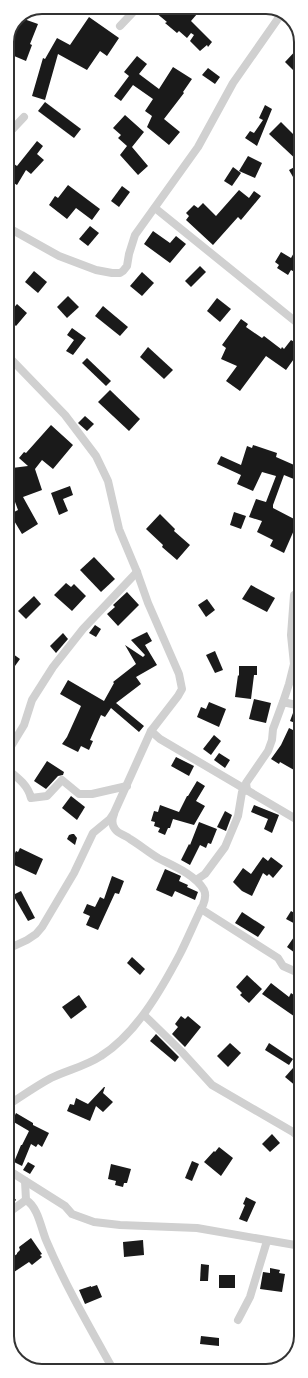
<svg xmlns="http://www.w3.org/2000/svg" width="308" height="1378" viewBox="0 0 308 1378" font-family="'IBM Plex Sans',sans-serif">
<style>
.building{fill:#1a1a1a}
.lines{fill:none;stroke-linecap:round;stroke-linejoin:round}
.street{stroke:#d0d0d0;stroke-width:8}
.rim{fill:none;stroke:#333;stroke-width:2}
</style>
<rect width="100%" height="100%" fill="#fff"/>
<!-- building -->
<g class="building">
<polygon points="149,7 176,7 185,15 191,7 203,7 191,21 212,42 208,47 207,45 200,51 190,41 194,35 191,33 187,38 179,31 177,33 165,23 167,22"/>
<polygon points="89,17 119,38 107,56 100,51 87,70 58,54 45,100 32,96 43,58 45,59 57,38 70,45"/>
<polygon points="21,18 38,24 30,44 32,45 26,61 7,53 7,46 11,37 14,38"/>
<polygon points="300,46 300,66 295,72 285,62"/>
<polygon points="137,56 147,64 139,74 159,89 173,67 192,79 183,92 184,93 164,119 180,132 169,145 147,127 152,116 145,111 153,99 133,85 121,101 114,96 129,76 124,72"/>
<polygon points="208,68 220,77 215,84 202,75"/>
<polygon points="45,102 81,129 74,138 38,111"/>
<polygon points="265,105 272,109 257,146 245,138 250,131 254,133 263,120 259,118"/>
<polygon points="125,115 144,132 132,147 148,166 138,175 120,155 127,146 118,138 121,135 113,128"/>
<polygon points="281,122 300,141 300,163 269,134"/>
<polygon points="37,141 43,146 37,154 44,160 31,174 26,170 17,185 7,179 14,164 17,166"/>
<polygon points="248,156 262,163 255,178 239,171"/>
<polygon points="300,164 300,173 293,177 289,170"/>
<polygon points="233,167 241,173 232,186 224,181"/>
<polygon points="68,185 100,209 92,220 76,208 67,219 49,205 55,196 58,198"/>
<polygon points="122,186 130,192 119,207 111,201"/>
<polygon points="239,190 249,198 254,191 261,196 241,220 238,217 213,245 186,220 189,216 186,213 194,205 198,208 203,203 216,216"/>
<polygon points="90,226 99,233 88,246 79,239"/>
<polygon points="153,231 170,243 176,236 186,244 170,263 144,244"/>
<polygon points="300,242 300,275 291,270 288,275 277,268 279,265 275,262 281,252 291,258"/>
<polygon points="200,266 206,272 191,287 185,281"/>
<polygon points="34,271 47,282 38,293 25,282"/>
<polygon points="142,272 154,283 142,296 130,286"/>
<polygon points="68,296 79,307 67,318 57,307"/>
<polygon points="217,298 231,309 220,322 207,311"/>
<polygon points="17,304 27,313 16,326 10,321 15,314 11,311"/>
<polygon points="103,306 128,327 120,336 95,316"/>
<polygon points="241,319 248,324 246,327 262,338 264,336 281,349 282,347 284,349 291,340 301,346 301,349 286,370 266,356 240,391 226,381 237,366 221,359 226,348 222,345"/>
<polygon points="72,328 86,338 73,355 66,351 74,340 67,335"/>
<polygon points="148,347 173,370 164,379 140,357"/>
<polygon points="87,358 111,381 106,386 82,363"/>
<polygon points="110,390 140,419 129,431 98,402"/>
<polygon points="85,416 94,424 87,431 78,423"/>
<polygon points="51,425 73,445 53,469 42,460 35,469 42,490 23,497 38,524 22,534 10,514 18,510 11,491 14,490 13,486 14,485 12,468 28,466 19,458 24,452 26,453"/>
<polygon points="253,445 277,453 276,457 301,468 301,482 284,475 273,505 273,508 298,521 284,553 270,546 273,540 257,532 262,521 249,517 256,499 266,502 276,476 262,472 253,491 237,484 241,475 217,464 221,456 241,465 247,446 252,448"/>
<polygon points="70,486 73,495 63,499 68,511 59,515 51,493"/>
<polygon points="234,512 246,516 241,529 230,525"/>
<polygon points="160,514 175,529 174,531 190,545 177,560 162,547 163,545 146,529"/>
<polygon points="94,557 115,579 101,592 80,570"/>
<polygon points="66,583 71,587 74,584 86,596 72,611 54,595"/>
<polygon points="251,585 275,598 267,612 242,599"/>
<polygon points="127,592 139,605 118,626 107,614 115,607 113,605"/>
<polygon points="34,596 41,604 26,619 18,611"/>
<polygon points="207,599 215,610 206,617 198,605"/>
<polygon points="95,625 101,629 96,637 89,633"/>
<polygon points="147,632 152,641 145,645 157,665 136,677 141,684 116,703 144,726 139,732 111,708 105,717 101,715 90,740 93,741 89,750 81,746 78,752 62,744 67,737 81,706 60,694 68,680 104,701 114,683 113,682 136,664 125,645 143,657 145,655 131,640"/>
<polygon points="63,633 68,639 56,653 50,646"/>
<polygon points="215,651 223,670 215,673 206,655"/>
<polygon points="13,654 20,659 7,677 7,662"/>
<polygon points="239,666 257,666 257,675 254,675 251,699 235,697 238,675 239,676"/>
<polygon points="254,699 271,703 266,723 249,719"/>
<polygon points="209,702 226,709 219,727 197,717 201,707 206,709"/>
<polygon points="293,713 301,716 298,724 290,721"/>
<polygon points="289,728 301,734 301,747 294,760 301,763 301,774 280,762 279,764 271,759 281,745"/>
<polygon points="214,735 221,741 211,755 203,749"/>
<polygon points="219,753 230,760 225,768 214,760"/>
<polygon points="176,757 194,766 189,776 171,766"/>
<polygon points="47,761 64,772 63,775 58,776 46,789 34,781"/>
<polygon points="197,781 205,786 196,801 205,806 194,825 173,819 170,828 168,828 165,835 158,832 160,828 154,826 155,822 151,821 154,811 158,812 160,805 179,812 187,796 188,796"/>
<polygon points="71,796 85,807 77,820 62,808"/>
<polygon points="254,805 279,815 272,833 264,829 268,819 251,812"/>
<polygon points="225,811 232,815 226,831 217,827"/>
<polygon points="199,822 217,829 211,844 208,843 206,848 200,845 190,865 181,860 189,844 190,845"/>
<polygon points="72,834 74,834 77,838 75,845 67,839 69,835"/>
<polygon points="20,848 43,859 36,875 10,863 16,851 18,852"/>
<polygon points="263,857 268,861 271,857 283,866 273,878 269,874 267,876 263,873 252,896 242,891 233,882 243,868 251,874"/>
<polygon points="165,869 181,876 179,881 188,885 187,887 198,892 195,900 175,891 172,897 156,890"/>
<polygon points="112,876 124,881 119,894 115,893 98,930 86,925 90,916 83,913 87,904 95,907 100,897 104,899"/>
<polygon points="21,891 35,918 28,921 13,895"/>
<polygon points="291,911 301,917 301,945 295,953 287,947 301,927 286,919"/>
<polygon points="242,912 265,927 258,937 235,923"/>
<polygon points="132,957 145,969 140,975 127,963"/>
<polygon points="247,975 262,989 249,1003 240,995 242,993 236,987"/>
<polygon points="271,983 289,997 291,993 301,1000 301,1021 262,994"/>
<polygon points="79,995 87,1007 71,1019 62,1007"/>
<polygon points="181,1016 185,1019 188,1016 201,1027 185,1047 172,1034 178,1027 175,1024"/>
<polygon points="156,1034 179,1057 175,1062 150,1041"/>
<polygon points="230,1043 241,1053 228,1067 217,1056"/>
<polygon points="269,1043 293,1059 289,1065 265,1050"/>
<polygon points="293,1068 301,1075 301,1083 297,1087 285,1077"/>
<polygon points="104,1087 105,1087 103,1093 113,1102 103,1112 96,1106 90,1121 67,1111 70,1104 74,1105 76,1098 88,1104"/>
<polygon points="16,1113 33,1123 33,1125 49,1133 42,1147 38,1144 36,1147 31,1144 22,1166 14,1162 21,1145 22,1145 29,1131 12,1121"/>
<polygon points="272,1134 280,1143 270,1152 262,1144"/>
<polygon points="219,1147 233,1158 221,1176 204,1162 214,1151 215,1152"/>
<polygon points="192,1161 199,1164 192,1181 185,1178"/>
<polygon points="28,1162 35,1166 30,1174 23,1170"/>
<polygon points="111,1164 131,1169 127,1183 124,1183 123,1187 115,1185 116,1181 108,1179"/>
<polygon points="12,1195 16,1200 8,1207 8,1199"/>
<polygon points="246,1197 256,1202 247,1222 239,1219 245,1205 243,1204"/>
<polygon points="31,1238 42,1254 40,1255 42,1257 32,1265 29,1262 8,1276 8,1260 17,1254 17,1253 20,1250 19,1247"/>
<polygon points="143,1240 144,1255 124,1257 123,1242"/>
<polygon points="201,1264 209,1265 208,1281 200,1281"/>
<polygon points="270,1268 280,1270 279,1273 285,1274 282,1292 260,1289 263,1272 270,1273"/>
<rect x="219" y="1275" width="16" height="13"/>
<polygon points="97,1285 102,1297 85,1304 79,1290 91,1286 91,1287"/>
<polygon points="201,1336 219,1338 219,1346 200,1344"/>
</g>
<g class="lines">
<!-- street -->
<g class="street">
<polyline points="120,26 138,7"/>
<polyline points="7,135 24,117"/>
<polyline points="155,208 301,326"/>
<polyline points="7,227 59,256 96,270 112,273 120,273 123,271 127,266 129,254 135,235 198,147 233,83 282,13"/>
<polyline points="7,355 65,415 96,456 108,481 119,529 137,572 148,603 179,674 182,689 178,696 151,731 114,813 110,819 93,833 74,873 42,927 36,934 27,940 12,947 7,952"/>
<polyline points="283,702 289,684 294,664 291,635 294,595 301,591"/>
<polyline points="151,731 160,739 301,822"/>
<polyline points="7,753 24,725 32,700 53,667 83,629 137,572"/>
<path d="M 7,769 C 17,777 28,785 31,798 L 47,796 L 62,780 L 79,794 L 92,794 L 127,786"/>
<polyline points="196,880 205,874 225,847 238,816 242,792 247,790 246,783 268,751 272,740 273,729 283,702 301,706"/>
<polyline points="201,909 278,958 283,966 301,974"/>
<polyline points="144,1015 182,1052 212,1085 293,1132 301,1139"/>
<path d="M 8,1105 C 22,1096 36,1086 51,1078 C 68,1070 86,1066 101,1056 C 136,1034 161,990 180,954 C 188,938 195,921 203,905 C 205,900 206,894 204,890 C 196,875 172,865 158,858 C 148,852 140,845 130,839 C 125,835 118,834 115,829 C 111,824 112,819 114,814"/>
<polyline points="8,1170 65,1206 72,1214 94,1222 120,1225 197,1228 301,1246"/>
<polyline points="25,1181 26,1200"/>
<path d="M 8,1213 L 26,1200 C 38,1207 41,1228 46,1240 C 65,1285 90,1328 114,1371"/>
<polyline points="238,1320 250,1297 267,1241"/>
</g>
</g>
<!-- crop -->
<path d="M0 0H308V1378H0ZM42 14H266A28 28 0 0 1 294 42V1336A28 28 0 0 1 266 1364H42A28 28 0 0 1 14 1336V42A28 28 0 0 1 42 14Z" fill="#fff" fill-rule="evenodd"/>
<path class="rim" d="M42 14H266A28 28 0 0 1 294 42V1336A28 28 0 0 1 266 1364H42A28 28 0 0 1 14 1336V42A28 28 0 0 1 42 14Z"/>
</svg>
